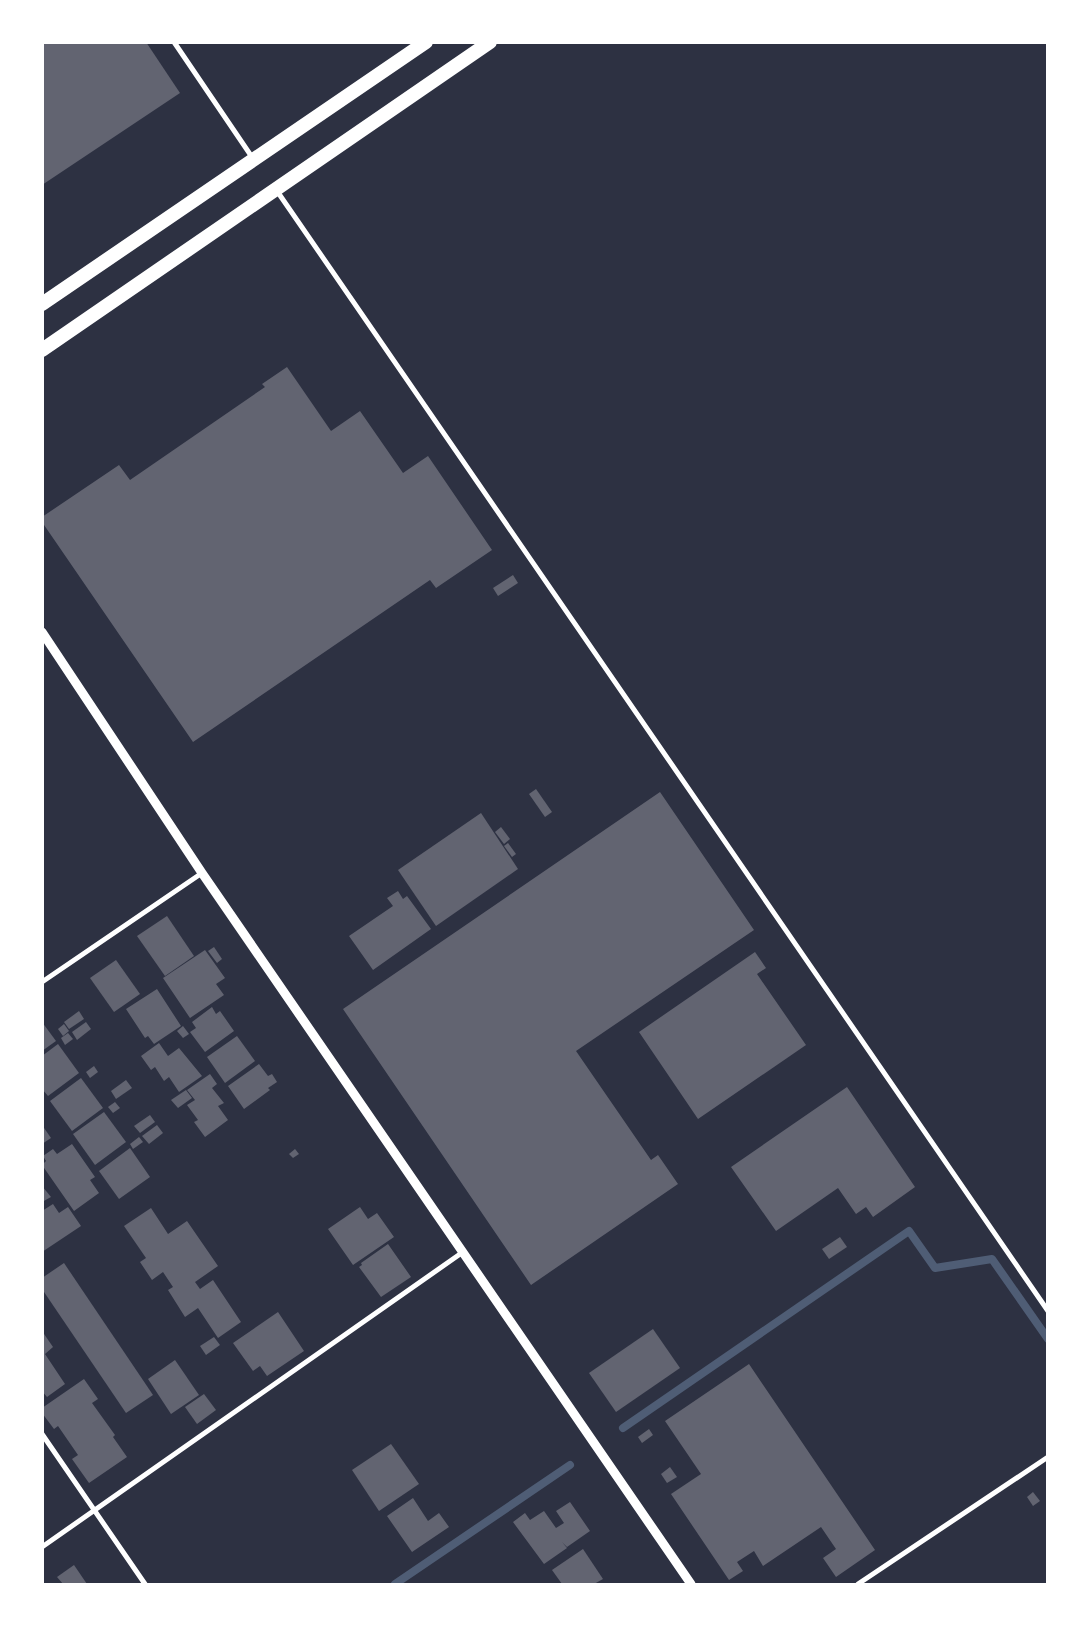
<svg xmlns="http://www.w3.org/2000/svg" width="1090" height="1627" viewBox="0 0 1090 1627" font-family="'Nunito Sans',sans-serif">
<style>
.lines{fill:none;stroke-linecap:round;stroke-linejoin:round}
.stream{stroke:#4f5d75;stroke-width:8}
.building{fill:#626471}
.minor{stroke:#fff;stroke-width:5}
.tertiary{stroke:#fff;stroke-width:9}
.trunk{stroke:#fff;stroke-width:14}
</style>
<rect width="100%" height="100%" fill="#2d3142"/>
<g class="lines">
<!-- stream -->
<g class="stream">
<polyline points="623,1428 909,1231 935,1268 992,1259 1048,1339"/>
<polyline points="395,1584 570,1465"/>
</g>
</g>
<!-- building -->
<g class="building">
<polygon points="42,42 146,42 180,93 42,185"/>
<polygon points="287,367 331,431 360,411 403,473 428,456 492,550 436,588 430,580 193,742 42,522 42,517 119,465 130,480 265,387 262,384"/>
<polygon points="513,575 518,583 498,596 493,588"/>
<polygon points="536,789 552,812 545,817 529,794"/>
<polygon points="660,792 754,930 576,1051 651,1160 658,1155 678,1184 531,1285 343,1009"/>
<polygon points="481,813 518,869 436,926 398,870"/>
<polygon points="501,827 510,839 504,844 495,832"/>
<polygon points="508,843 516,854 512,857 504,846"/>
<polygon points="398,891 403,899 407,896 431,929 373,970 349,936 393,906 387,898"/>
<polygon points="167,916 194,956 165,976 137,936"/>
<polygon points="214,947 222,959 217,963 208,951"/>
<polygon points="205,950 225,978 216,984 224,995 190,1018 163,978"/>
<polygon points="755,952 766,968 757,974 806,1045 698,1119 639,1032"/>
<polygon points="116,960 140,994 114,1012 90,978"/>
<polygon points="157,989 181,1026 154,1044 148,1036 145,1038 126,1009"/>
<polygon points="212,1007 216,1014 220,1011 234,1031 205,1052 190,1032 196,1028 192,1022"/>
<polygon points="79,1011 84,1019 69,1029 64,1022"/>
<polygon points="42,1022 56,1041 42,1051"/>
<polygon points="86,1022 91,1029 77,1040 72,1032"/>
<polygon points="64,1024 69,1031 63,1036 58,1029"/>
<polygon points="183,1026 189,1034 183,1038 177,1031"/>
<polygon points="68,1033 73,1039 65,1045 61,1038"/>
<polygon points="237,1036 255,1061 225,1083 207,1057"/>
<polygon points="159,1043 168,1056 179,1048 202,1076 179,1092 169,1077 164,1081 155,1067 151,1070 141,1056"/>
<polygon points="58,1044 79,1073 48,1096 42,1089 42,1056"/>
<polygon points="259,1064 268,1076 272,1074 277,1082 268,1088 270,1090 244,1109 228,1086"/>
<polygon points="94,1066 98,1072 90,1078 86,1072"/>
<polygon points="210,1074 217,1084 212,1088 224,1103 218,1106 228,1120 205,1137 194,1122 198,1120 187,1105 195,1100 187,1090"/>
<polygon points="81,1078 103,1108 72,1131 50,1101"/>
<polygon points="126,1080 132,1088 116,1099 111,1091"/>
<polygon points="847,1087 915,1187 873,1217 866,1207 856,1214 838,1188 776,1231 731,1167"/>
<polygon points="186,1090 192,1098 178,1108 171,1100"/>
<polygon points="115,1102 120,1108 113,1113 108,1107"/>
<polygon points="104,1112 126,1142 95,1165 73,1134"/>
<polygon points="150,1115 155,1122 140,1133 134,1126"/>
<polygon points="42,1125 51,1138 42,1144"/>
<polygon points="157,1125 163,1133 149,1144 142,1136"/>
<polygon points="139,1137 143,1142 133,1149 130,1144"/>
<polygon points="72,1144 95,1177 90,1180 99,1193 74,1211 42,1165 46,1161 43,1156 53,1149 57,1154"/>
<polygon points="130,1148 150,1177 119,1199 99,1171"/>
<polygon points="295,1149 299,1154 293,1158 289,1154"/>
<polygon points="42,1186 51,1197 42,1202"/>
<polygon points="53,1204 59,1213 68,1207 81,1226 42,1252 42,1211"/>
<polygon points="360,1207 368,1219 377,1213 394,1237 353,1265 328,1229"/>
<polygon points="151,1208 168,1234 187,1221 218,1266 195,1282 200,1289 213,1280 241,1322 218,1338 198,1308 185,1317 168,1290 173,1287 163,1272 152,1280 140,1262 146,1258 124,1226"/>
<polygon points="840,1237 847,1247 829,1259 822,1249"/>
<polygon points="388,1244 411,1277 381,1297 359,1267 362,1265 361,1263"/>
<polygon points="64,1263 153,1395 126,1413 42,1289 42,1278"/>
<polygon points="278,1312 304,1351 267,1376 260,1366 253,1371 233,1343"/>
<polygon points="653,1329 680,1368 616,1412 589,1373"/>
<polygon points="42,1331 53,1347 45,1354 65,1384 47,1397 42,1391"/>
<polygon points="214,1337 220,1345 206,1355 200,1346"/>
<polygon points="175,1360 199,1395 171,1414 148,1379"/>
<polygon points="749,1364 875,1550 836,1577 823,1558 836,1549 821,1527 763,1566 754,1551 737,1562 743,1571 729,1580 671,1494 701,1474 665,1421"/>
<polygon points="84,1379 98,1399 92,1403 115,1435 113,1437 127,1457 89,1483 72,1459 78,1455 58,1426 54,1429 42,1413 42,1408"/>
<polygon points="204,1394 216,1410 197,1424 185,1407"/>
<polygon points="649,1429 653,1435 642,1443 638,1437"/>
<polygon points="391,1444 419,1484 379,1511 352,1470"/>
<polygon points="670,1467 677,1477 667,1483 661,1474"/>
<polygon points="1033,1492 1040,1501 1033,1506 1027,1497"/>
<polygon points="413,1498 428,1521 439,1513 449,1527 412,1552 387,1516"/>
<polygon points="570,1502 590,1531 567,1547 562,1542 567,1548 544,1564 513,1522 525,1513 530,1520 544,1511 556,1528 564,1523 556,1511"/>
<polygon points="583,1549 603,1579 594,1584 562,1584 552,1570"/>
<polygon points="74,1565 87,1584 63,1584 57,1577"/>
</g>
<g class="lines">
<!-- minor -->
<g class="minor">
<polyline points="174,42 254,160"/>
<polyline points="277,191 1048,1311"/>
<polyline points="42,982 202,873"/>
<polyline points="42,1434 145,1584"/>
<polyline points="42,1547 463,1252"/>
<polyline points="858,1584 1048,1457"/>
</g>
<!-- tertiary -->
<polyline class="tertiary" points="42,632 202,873 691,1584"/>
<!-- trunk -->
<g class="trunk">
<polyline points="42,304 426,42"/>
<polyline points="42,350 490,42"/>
</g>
</g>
<!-- border -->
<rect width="1090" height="1627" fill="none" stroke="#ffffff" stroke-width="88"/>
</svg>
